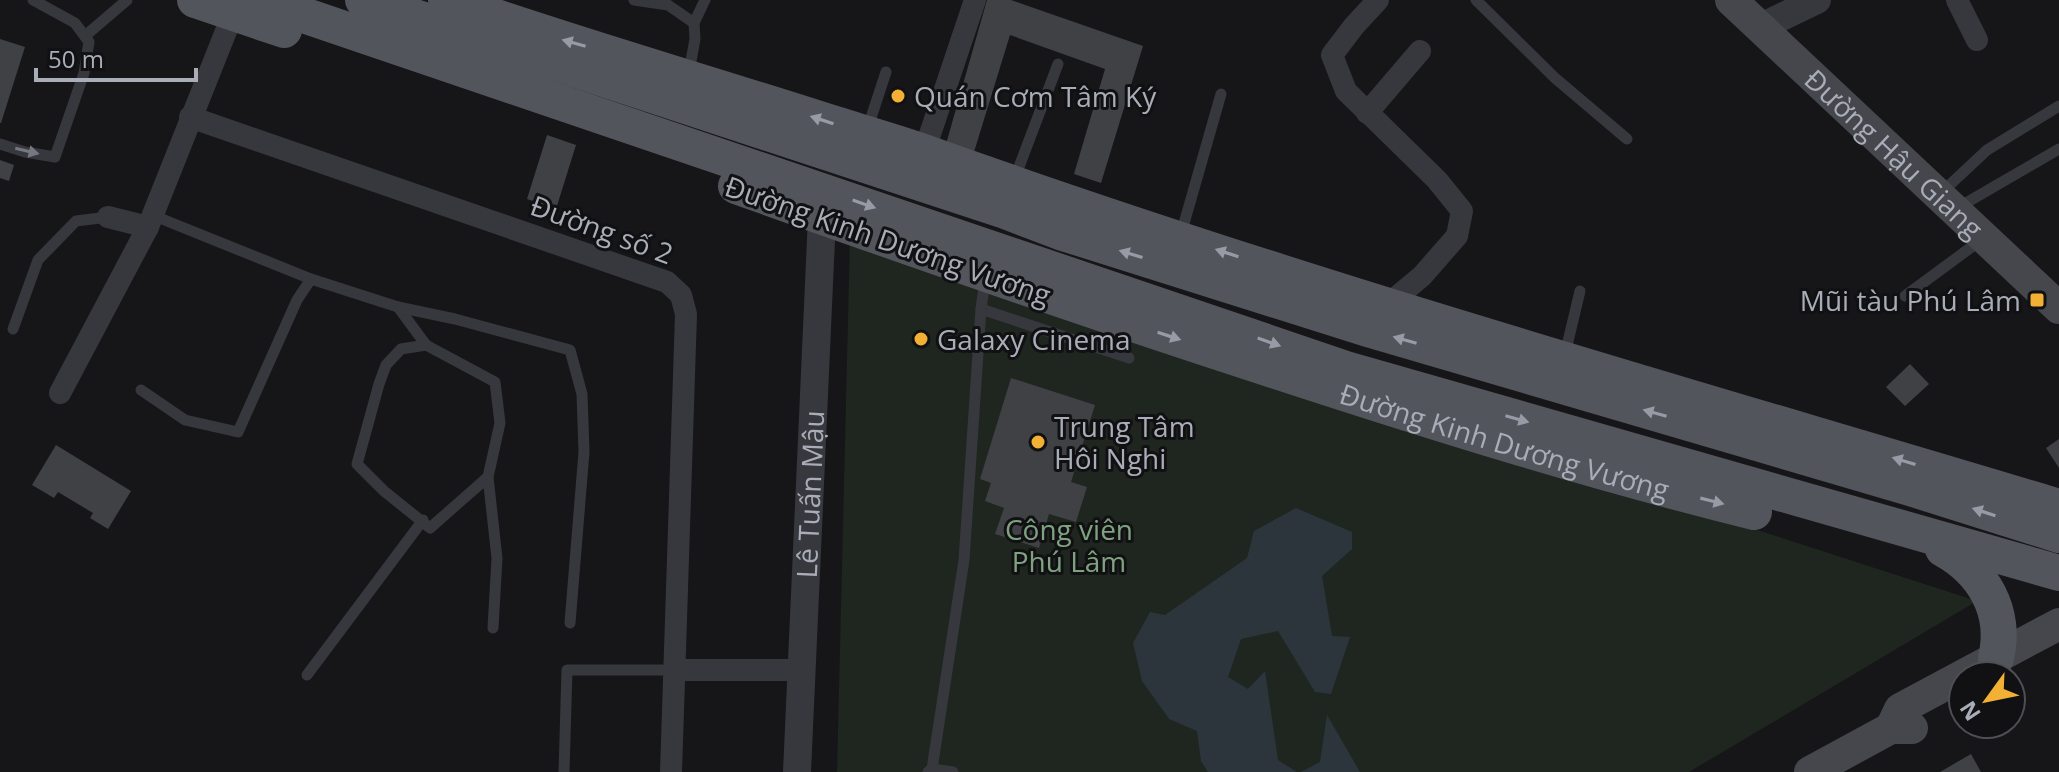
<svg xmlns="http://www.w3.org/2000/svg" width="2059" height="772" viewBox="0 0 2059 772" font-family="'Open Sans',sans-serif">
<style>
.green{fill:#1e261f}
.water{fill:#2c353c}
.building{fill:#404145}
.lines{fill:none;stroke-linecap:round;stroke-linejoin:round}
.service{stroke:#37383d;stroke-width:11}
.minor{stroke:#37383d;stroke-width:22}
.tertiary{stroke:#37383d;stroke-width:28}
.secondary{stroke:#45474d;stroke-width:32}
.primary{stroke:#53555c;stroke-width:36}
.oneway{fill:#979ba6}
.oneway2{fill:#757881}
.poi-dot{fill:#f2b134;stroke:#111113;stroke-width:3}
.labels{text-anchor:middle;dominant-baseline:central;stroke-width:6;stroke-linejoin:round;paint-order:stroke}
.poi-label{font-size:28px;fill:#a8adb8;stroke:#111113;text-anchor:start}
.street-label{font-size:28px;fill:#a8adb8;stroke:#111113}
.park-label{font-size:28px;fill:#7fa381;stroke:#111113}
</style>
<rect width="100%" height="100%" fill="#161618"/>
<!-- green -->
<polygon class="green" points="850,237 1977,601 1689,772 837,772"/>
<!-- water -->
<g class="water">
<polygon points="1296,508 1352,532 1352,549 1322,576 1332,636 1350,637 1331,694 1315,692 1278,631 1241,639 1228,677 1248,689 1265,671 1278,760 1297,772 1208,772 1201,761 1197,731 1169,719 1142,681 1133,643 1150,612 1165,615 1247,558 1254,531"/>
<polygon points="1327,715 1360,772 1301,772 1320,762"/>
</g>
<!-- building -->
<g class="building">
<polygon points="987,0 1011,0 1143,46 1101,183 1074,174 1105,69 1010,35 974,152 946,144"/>
<polygon points="0,39 25,47 1,123 0,123"/>
<polygon points="547,135 576,145 556,209 527,199"/>
<polygon points="0,160 14,165 9,181 0,178"/>
<polygon points="1910,364 1929,384 1905,406 1886,387"/>
<polygon points="1011,378 1095,405 1071,482 1087,487 1076,522 1049,514 1039,548 995,534 1004,508 985,501 991,483 980,479"/>
<polygon points="2059,439 2059,468 2046,448"/>
<polygon points="56,445 131,491 108,529 90,518 93,513 58,492 54,498 32,485"/>
<polygon points="1971,754 1981,772 1940,772"/>
</g>
<g class="lines">
<!-- service -->
<g class="service">
<polyline points="634,0 668,5 694,23 695,39 689,72"/>
<polyline points="1476,0 1555,78 1627,139"/>
<polyline points="694,23 705,0"/>
<polyline points="85,36 127,0"/>
<polyline points="867,130 886,72"/>
<polyline points="0,144 25,152 55,157 84,73 89,42 75,23 33,0"/>
<polyline points="1014,180 1058,64"/>
<polyline points="1941,193 1987,150 2059,106"/>
<polyline points="1959,207 2059,149"/>
<polyline points="152,215 311,279"/>
<polyline points="1181,234 1221,94"/>
<polyline points="1905,296 1981,240"/>
<polyline points="398,307 426,345 495,382 500,423 488,477 497,558 493,628"/>
<polyline points="981,309 1129,358"/>
<polyline points="13,329 38,260 76,221 108,217"/>
<polyline points="426,345 401,349 386,365 379,384 357,464 384,491 430,528 488,477"/>
<polyline points="1565,354 1580,291"/>
<polyline points="141,390 185,420 238,432 297,300 311,279 398,307 455,319 570,350 582,394 584,452 570,623"/>
<polyline points="307,675 423,520"/>
<polyline points="932,769 964,560 981,309 985,280"/>
<polyline points="564,772 567,670 674,670"/>
<polyline points="928,772 932,769 953,772"/>
</g>
<!-- minor -->
<g class="minor">
<polyline points="1378,0 1354,26 1332,55 1346,91 1437,180 1462,211 1457,236 1422,276 1386,306"/>
<polyline points="1957,0 1977,40"/>
<polyline points="1367,113 1420,51"/>
<polyline points="190,117 667,282 681,295 686,314 671,772"/>
<polyline points="924,152 975,0"/>
<polyline points="108,217 148,227"/>
<polyline points="60,393 148,227 238,1"/>
<polyline points="674,670 801,670"/>
</g>
<!-- tertiary -->
<g class="tertiary">
<polyline points="1761,27 1817,0"/>
<path id="s1" d="M 797,772 L 822,217"/>
</g>
<!-- secondary -->
<g class="secondary">
<path id="s2" d="M 1731,0 L 2059,308"/>
<polyline points="1891,728 1900,709 2059,624"/>
<polyline points="1810,772 1891,728 1912,728"/>
</g>
<!-- primary -->
<g class="primary">
<polyline points="195,0 284,30"/>
<polyline points="259,0 1346,369 2059,573"/>
<polyline points="363,0 1005,211 1060,232 1368,329 1910,488 2059,535"/>
<path d="M 446,0 C 575,45 705,82 835,124 C 864,133 895,142 924,152 C 1297,286 1680,393 2059,507"/>
<path id="s3" d="M 736,186 C 915,250 1093,312 1273,370 C 1432,422 1592,472 1754,512"/>
<path d="M 1943,549 C 1983,571 2007,611 1996,658"/>
</g>
</g>
<!-- one-way arrows -->
<defs><path id="oneway-solid" d="M-6-.8H1V-3.2L6.5 0L1 3.2V.8H-6Z" transform="scale(2)"/></defs>
<g class="oneway">
<use href="#oneway-solid" transform="translate(574 43) rotate(-164)"/>
<use href="#oneway-solid" transform="translate(822 120) rotate(-162)"/>
<use href="#oneway-solid" transform="translate(864 204) rotate(19)"/>
<use href="#oneway-solid" transform="translate(1227 253) rotate(-162)"/>
<use href="#oneway-solid" transform="translate(1131 254) rotate(-163)"/>
<use href="#oneway-solid" transform="translate(1169 336) rotate(18)"/>
<use href="#oneway-solid" transform="translate(1405 340) rotate(-164)"/>
<use href="#oneway-solid" transform="translate(1269 342) rotate(19)"/>
<use href="#oneway-solid" transform="translate(1655 413) rotate(-164)"/>
<use href="#oneway-solid" transform="translate(1517 419) rotate(16)"/>
<use href="#oneway-solid" transform="translate(1904 461) rotate(-163)"/>
<use href="#oneway-solid" transform="translate(1712 501) rotate(14)"/>
<use href="#oneway-solid" transform="translate(1984 512) rotate(-162)"/>
</g>
<use class="oneway2" href="#oneway-solid" transform="translate(27 151) rotate(13)"/>
<!-- markers -->
<g class="poi-dot">
<circle cx="898" cy="96" r="8"/>
<rect x="2029" y="292" width="16" height="16" rx="4"/>
<circle cx="921" cy="339" r="8"/>
<circle cx="1038" cy="442" r="8"/>
</g>
<g class="labels">
<!-- poi labels -->
<g class="poi-label">
<text x="914" y="96">Quán Cơm Tâm Ký</text>
<text x="2021" y="300" text-anchor="end">Mũi tàu Phú Lâm</text>
<text x="937" y="339">Galaxy Cinema</text>
<text x="1054" y="426">Trung Tâm<tspan x="1054" dy="32">Hôi Nghi</tspan></text>
</g>
<!-- street labels -->
<g class="street-label">
<text stroke="none"><textPath href="#s2" startOffset="224">Đường Hậu Giang</textPath></text>
<text transform="translate(602 229) rotate(20)">Đường số 2</text>
<text transform="translate(888 240) rotate(19)">Đường Kinh Dương Vương</text>
<text stroke="none"><textPath href="#s3" startOffset="810">Đường Kinh Dương Vương</textPath></text>
<text stroke="none"><textPath href="#s1" startOffset="278">Lê Tuấn Mậu</textPath></text>
</g>
<!-- park labels -->
<g class="park-label">
<text x="1069" y="529">Công viên<tspan x="1069" dy="32">Phú Lâm</tspan></text>
</g>
</g>
<!-- north arrow -->
<g transform="translate(1987 700) rotate(237)"><circle r="38" fill="#111113" stroke="#4d4f55" stroke-width="2"/>
<path d="M0-6L14 30L0 20L-14 30Z" fill="#f2b134"/>
<text y="-12" font-size="22" font-weight="bold" text-anchor="middle" fill="#a8adb8">N</text>
</g>
<!-- scale -->
<path d="M36 68v12h160v-12" fill="none" stroke="#a8adb8" stroke-width="4"/>
<text x="48" y="68" font-size="24" fill="#a8adb8" stroke="#111113" stroke-width="6" paint-order="stroke">50 m</text>
</svg>
